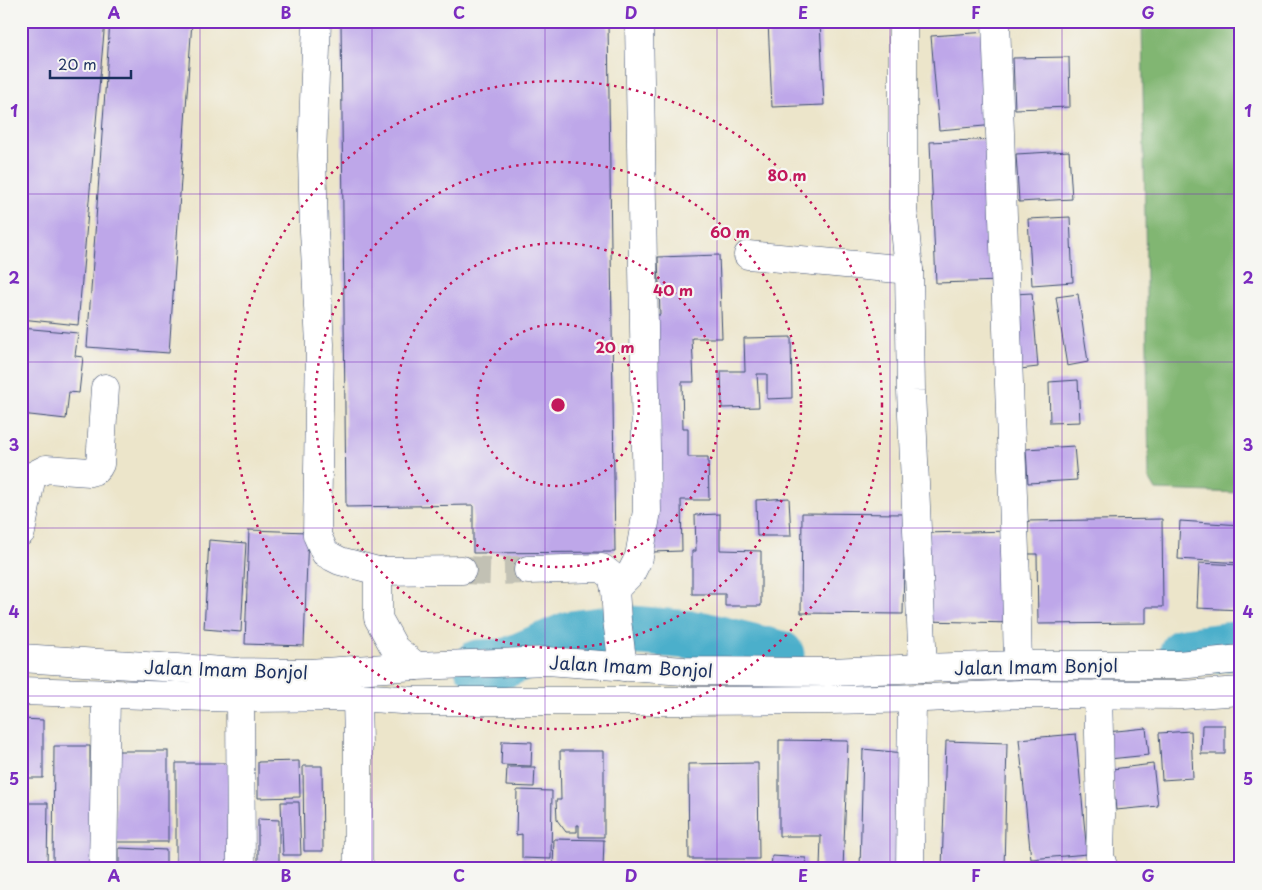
<svg xmlns="http://www.w3.org/2000/svg" width="1262" height="890" viewBox="0 0 1262 890" font-family="'Playpen Sans',sans-serif">
<style>
.forest{fill:#81b672;stroke:#4e7268}
.lines{fill:none;stroke-linecap:round;stroke-linejoin:round}
.river{stroke:#4cafcb;stroke-width:49}
.building{fill:#bea7e9}
.minor-tunnel{stroke:#c2c1b4;stroke-width:28;stroke-dasharray:28 14;stroke-linecap:butt}
.minor-casing{stroke:#3a4a6e;stroke-width:29}
.highway-casing{stroke:#3a4a6e;stroke-width:29}
.minor{stroke:#fff;stroke-width:28}
.highway{stroke:#fff;stroke-width:28}
.grid{fill:none;stroke:#7b2cbf;stroke-width:1;stroke-opacity:0.55}
.ring{fill:none;stroke:#c2185b;stroke-width:2.5;stroke-dasharray:2.5 5}
.labels{text-anchor:middle;dominant-baseline:central;stroke-width:4.5;stroke-linejoin:round;paint-order:stroke}
.street-label{font-size:18px;fill:#1b2f5e;stroke:#f6f6f2}
.centre{fill:#c2185b;stroke:#f6f6f2;stroke-width:2.5}
.ring-label{font-size:15px;text-anchor:middle;font-weight:bold;fill:#c2185b;stroke:#f6f6f2;stroke-width:4.5;stroke-linejoin:round;paint-order:stroke}
.neatline{fill:none;stroke:#7b2cbf;stroke-width:2}
.grid-label{font-size:16px;text-anchor:middle;font-weight:bold;fill:#7b2cbf}
</style>
<rect width="100%" height="100%" fill="#f6f6f2"/>
<filter id="ink" filterUnits="userSpaceOnUse"><feTurbulence type="fractalNoise" baseFrequency=".02" numOctaves="2"/><feDisplacementMap in="SourceGraphic" scale="10" xChannelSelector="R" yChannelSelector="G"/><feConvolveMatrix kernelMatrix="1 2 1 2 8 2 1 2 1" color-interpolation-filters="sRGB"/></filter>
<filter id="wash" filterUnits="userSpaceOnUse"><feTurbulence type="fractalNoise" baseFrequency=".0096" numOctaves="4" result="noise"/><feDisplacementMap in="SourceGraphic" scale="20" xChannelSelector="R" yChannelSelector="G"/><feGaussianBlur stdDeviation="1.12" result="paint"/><feColorMatrix in="noise" values="0 0 0 0 0 0 0 0 0 0 0 0 0 0 0 0 0 1.4 0 .05"/><feComposite in="paint" operator="in"/></filter>
<g filter="url(#wash)">
<rect width="100%" height="100%" fill="#ece5ca"/>
<!-- forest -->
<polygon class="forest" points="1142,21 1241,21 1241,493 1156,490 1149,478"/>
<g class="lines">
<!-- river -->
<g class="river">
<polyline points="1184,652 1241,645"/>
<polyline points="478,664 506,663 571,635 618,629 703,636 780,655"/>
</g>
</g>
<g id="blocks">
<!-- building -->
<g class="building">
<polygon points="21,21 105,21 78,325 21,319"/>
<polygon points="110,21 192,21 169,353 87,347"/>
<polygon points="341,21 608,21 615,552 473,553 473,505 346,507"/>
<polygon points="768,21 820,21 824,105 772,107"/>
<polygon points="988,32 996,125 939,130 931,36"/>
<polygon points="1069,57 1070,107 1015,109 1013,58"/>
<polygon points="996,139 1003,281 936,283 930,142"/>
<polygon points="1069,151 1072,199 1019,202 1016,154"/>
<polygon points="1070,217 1073,282 1032,285 1028,219"/>
<polygon points="719,255 722,338 692,338 694,382 682,382 683,428 688,428 688,457 708,457 709,500 681,500 682,551 652,552 654,315 660,315 658,257"/>
<polygon points="1032,293 1038,367 1020,369 1014,294"/>
<polygon points="1078,294 1088,362 1067,366 1056,297"/>
<polygon points="21,328 78,333 75,356 83,357 79,393 69,392 66,419 21,414"/>
<polygon points="791,337 792,398 767,399 767,374 757,374 759,407 722,408 721,371 745,371 744,338"/>
<polygon points="1078,380 1080,422 1050,423 1049,382"/>
<polygon points="1074,446 1077,480 1028,483 1026,449"/>
<polygon points="789,498 791,536 757,536 756,500"/>
<polygon points="802,513 905,514 903,614 801,613"/>
<polygon points="720,514 720,550 761,551 761,606 725,606 725,594 692,594 692,551 696,551 695,515"/>
<polygon points="1162,519 1163,607 1146,607 1146,623 1038,624 1037,554 1028,554 1028,521"/>
<polygon points="1180,521 1241,525 1241,563 1178,559"/>
<polygon points="249,530 308,532 304,646 245,644"/>
<polygon points="1012,531 1014,623 924,621 924,533"/>
<polygon points="209,540 246,543 241,632 204,629"/>
<polygon points="1199,563 1241,565 1241,610 1197,608"/>
<polygon points="21,719 43,720 43,778 21,778"/>
<polygon points="1202,725 1225,725 1225,754 1201,754"/>
<polygon points="1146,728 1149,755 1109,759 1107,732"/>
<polygon points="1191,731 1193,778 1162,780 1159,733"/>
<polygon points="1076,734 1087,854 1031,859 1019,739"/>
<polygon points="779,740 848,741 843,869 820,869 821,836 779,836"/>
<polygon points="502,741 532,742 531,766 501,765"/>
<polygon points="946,741 1007,743 1004,869 942,869"/>
<polygon points="54,746 90,746 90,788 103,789 103,869 53,869"/>
<polygon points="863,749 904,753 904,869 860,869"/>
<rect x="116" y="751" width="52" height="91"/>
<polygon points="560,751 604,751 604,837 579,837 579,825 577,825 577,832 566,832 557,820 556,800 561,800"/>
<polygon points="299,761 300,797 258,798 258,762"/>
<polygon points="176,763 233,763 232,869 176,869"/>
<polygon points="758,763 759,859 689,859 688,764"/>
<polygon points="1153,764 1158,806 1116,810 1112,769"/>
<polygon points="303,766 322,766 323,851 304,851"/>
<polygon points="507,767 535,767 534,787 506,786"/>
<polygon points="517,790 552,791 551,859 522,858 522,834 516,835"/>
<polygon points="281,802 299,802 301,855 283,855"/>
<polygon points="25,803 48,803 47,869 25,869"/>
<polygon points="258,819 279,820 279,869 258,869"/>
<polygon points="554,839 604,840 603,869 553,869"/>
<polygon points="119,848 166,850 166,869 119,869"/>
<polygon points="772,856 806,858 807,869 771,869"/>
</g>
</g>
</g>
<g filter="url(#ink)">
<use href="#blocks" fill-opacity="0" stroke="#3a4a6e" stroke-width="1"/>
<g class="lines">
<!-- minor-tunnel -->
<polyline class="minor-tunnel" points="462,570 493,571 528,570"/>
<defs>
<g id="minor">
<polyline points="317,21 312,155 314,231 320,344 317,535 325,553 332,557 340,561 378,571 462,570"/>
<polyline points="903,21 903,208 909,270 911,391 923,668"/>
<polyline points="996,21 1016,580 1018,665"/>
<polyline points="748,255 909,270"/>
<path d="M 21,532 L 31,480 L 34,475 L 46,469 L 90,472 C 95,471 98,469 100,464 L 105,388"/>
<polyline points="528,570 602,568 612,576 615,589 617,620 623,667"/>
<polyline points="378,571 378,618 395,649 416,666"/>
<polyline points="615,589 631,573 639,557 647,511 639,21"/>
<polyline points="1098,694 1101,815 1100,856 1104,869"/>
<polyline points="357,697 358,745 358,861 361,869"/>
<polyline points="240,698 241,869"/>
<polyline points="103,869 106,695"/>
<polyline points="910,869 912,699"/>
</g>
<g id="highway">
<polyline points="21,658 239,672 309,673 416,666 547,661 684,671 830,672 923,668 1018,665 1178,665 1241,659"/>
<polyline points="21,691 240,698 357,697 416,701 681,701 830,700 925,698 1021,694 1182,695 1241,691"/>
</g>
</defs>
<!-- minor casing -->
<use href="#minor" class="minor-casing"/>
<!-- highway casing -->
<use href="#highway" class="highway-casing"/>
<!-- minor -->
<use href="#minor" class="minor"/>
<!-- highway -->
<use href="#highway" class="highway"/>
</g>
</g>
<!-- grid -->
<path class="grid" d="M 200,21 L 200,869M 372,21 L 372,869M 545,21 L 545,869M 717,21 L 717,869M 890,21 L 890,869M 1062,21 L 1062,869M 21,194 L 1241,194M 21,362 L 1241,362M 21,528 L 1241,528M 21,696 L 1241,696"/>
<!-- distance rings -->
<g class="ring">
<circle cx="558" cy="405" r="81"/>
<circle cx="558" cy="405" r="162"/>
<circle cx="558" cy="405" r="243"/>
<circle cx="558" cy="405" r="324"/>
</g>
<g class="labels">
<!-- street labels -->
<g class="street-label">
<text transform="translate(631 666) rotate(3)">Jalan Imam Bonjol</text>
<text transform="translate(1036 666) rotate(-1)">Jalan Imam Bonjol</text>
<text transform="translate(226 669) rotate(2)">Jalan Imam Bonjol</text>
</g>
</g>
<circle cx="558" cy="405" r="8" class="centre"/>
<g class="ring-label">
<text x="787" y="181">80 m</text>
<text x="730" y="238">60 m</text>
<text x="673" y="296">40 m</text>
<text x="615" y="353">20 m</text>
</g>
<!-- margin -->
<rect width="1262" height="890" fill="none" stroke="#f6f6f2" stroke-width="55"/>
<!-- scale -->
<path d="M50 70v8h81v-8" fill="none" stroke="#1b2f5e" stroke-width="2.5"/>
<text x="58" y="70" font-size="15" fill="#1b2f5e" stroke="#f6f6f2" stroke-width="4" paint-order="stroke">20 m</text>
<rect x="28" y="28" width="1206" height="834" class="neatline"/>
<g class="grid-label">
<text x="114" y="19">A</text>
<text x="286" y="19">B</text>
<text x="459" y="19">C</text>
<text x="631" y="19">D</text>
<text x="803" y="19">E</text>
<text x="976" y="19">F</text>
<text x="1148" y="19">G</text>
<text x="14" y="117">1</text>
<text x="1248" y="117">1</text>
<text x="14" y="284">2</text>
<text x="1248" y="284">2</text>
<text x="14" y="451">3</text>
<text x="1248" y="451">3</text>
<text x="14" y="618">4</text>
<text x="1248" y="618">4</text>
<text x="14" y="785">5</text>
<text x="1248" y="785">5</text>
<text x="114" y="882">A</text>
<text x="286" y="882">B</text>
<text x="459" y="882">C</text>
<text x="631" y="882">D</text>
<text x="803" y="882">E</text>
<text x="976" y="882">F</text>
<text x="1148" y="882">G</text>
</g>
</svg>
